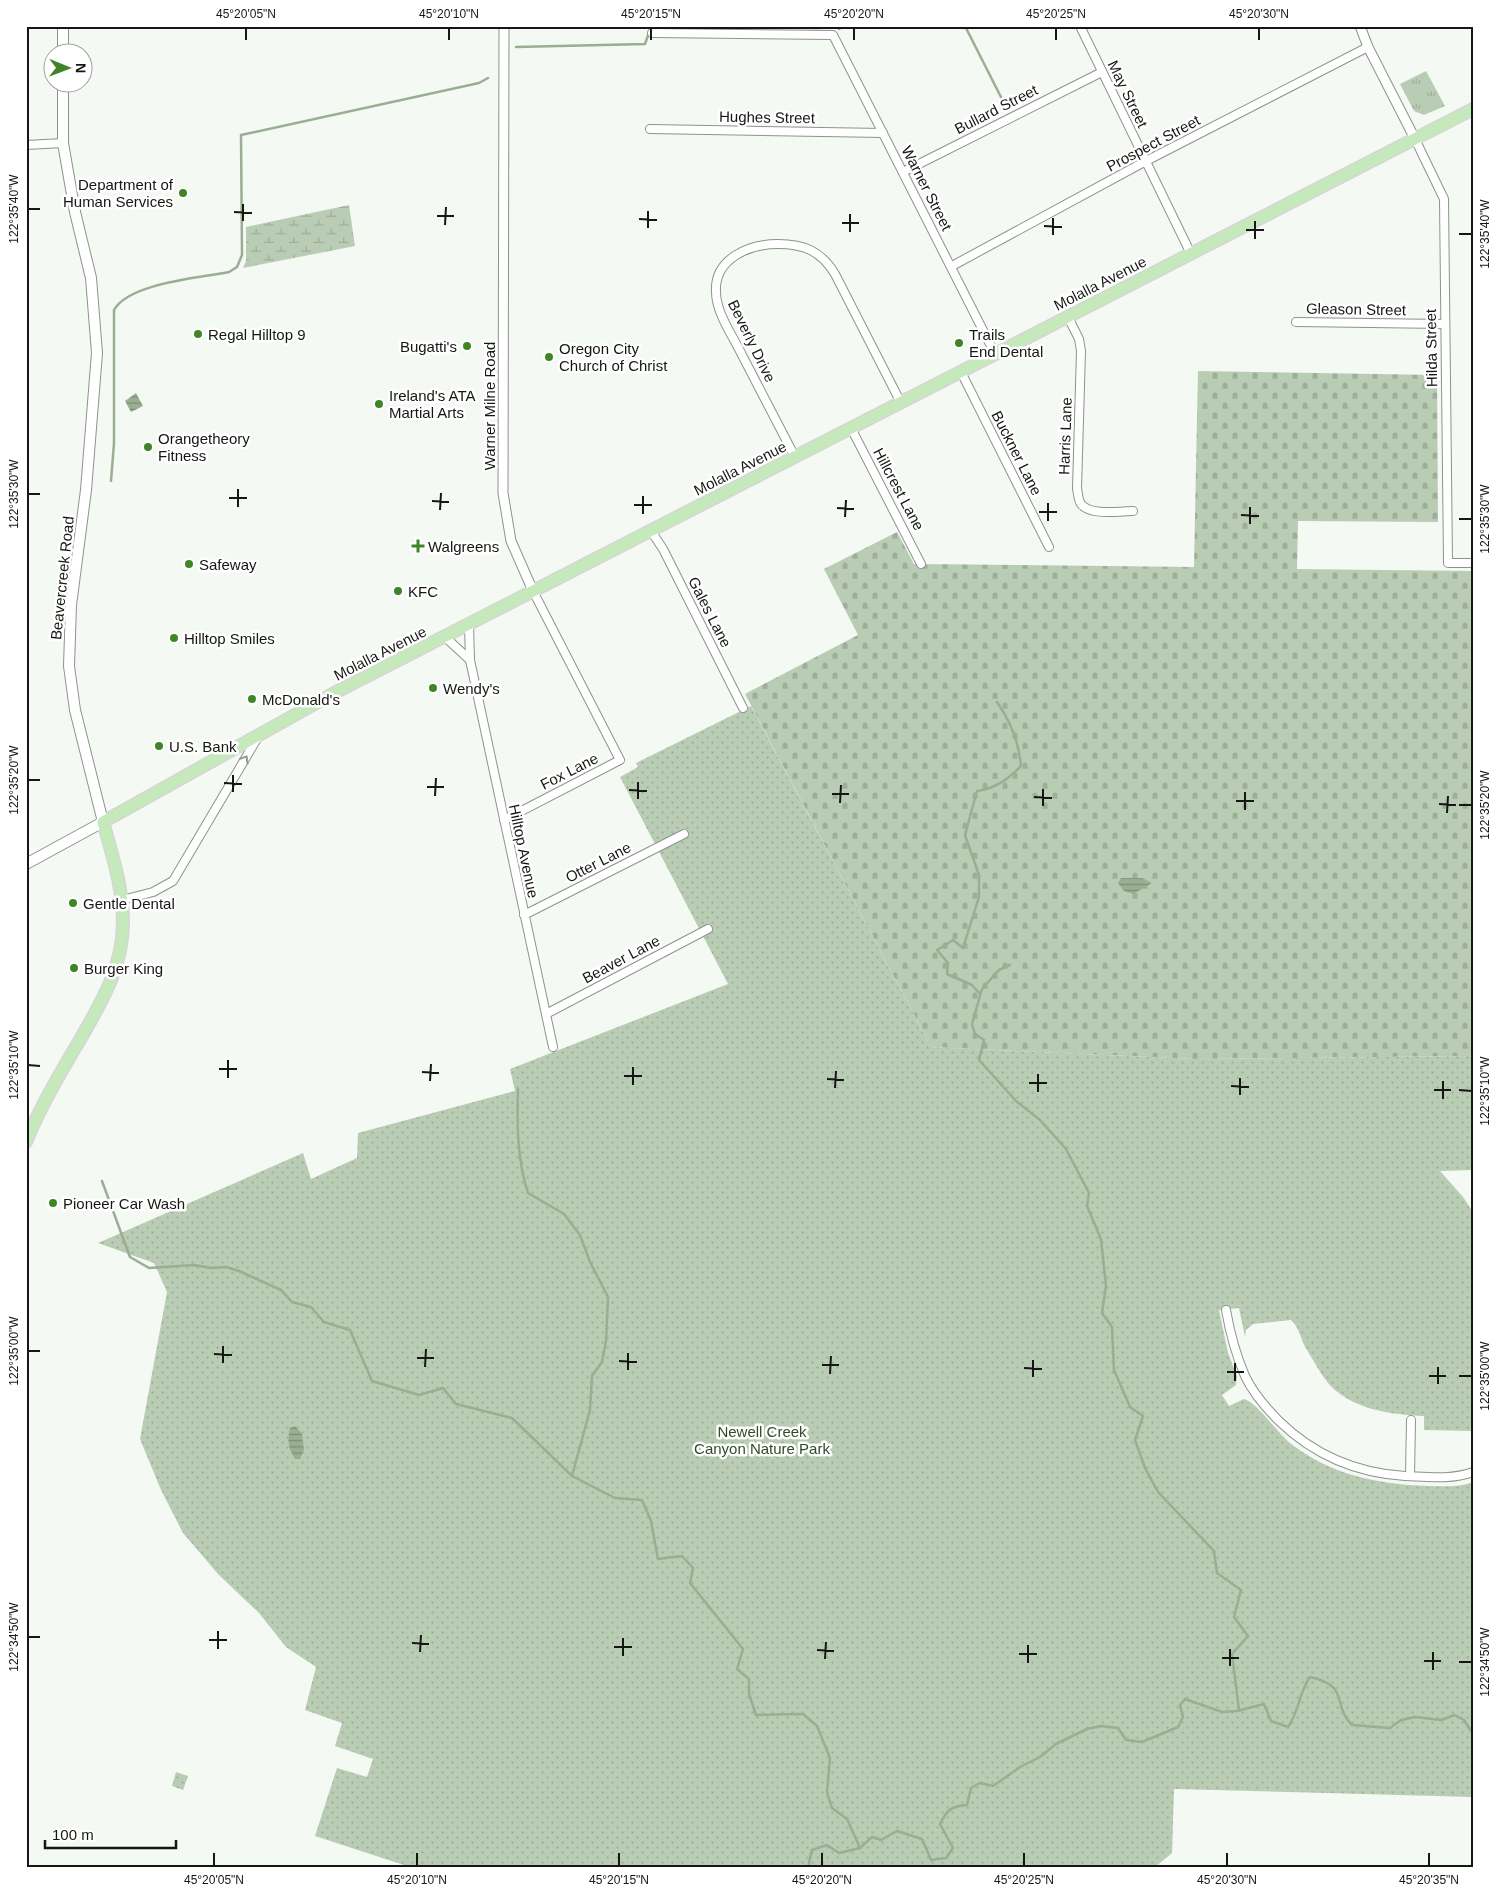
<svg xmlns="http://www.w3.org/2000/svg" width="1499" height="1893" viewBox="0 0 1499 1893" font-family="Helvetica,sans-serif">
<style>
.grass{fill:url(#grass-tufts)}
.wetland{fill:url(#wetland-marsh)}
.cemetery{fill:url(#cemetery-stones)}
.park{fill:url(#park-dots)}
.water{fill:url(#water-rules)}
.lines{fill:none;stroke-linecap:round;stroke-linejoin:round}
.stream{stroke:#9aae94;stroke-width:2.5}
.minor-casing{stroke:#8e938d;stroke-width:10}
.tertiary-casing{stroke:#8e938d;stroke-width:11}
.secondary-casing{stroke:#8e938d;stroke-width:12}
.primary-casing{stroke:#d5d5d5;stroke-width:14}
.minor{stroke:#fff;stroke-width:8}
.tertiary{stroke:#fff;stroke-width:9}
.secondary{stroke:#fff;stroke-width:10}
.primary{stroke:#c6e9bc;stroke-width:11}
.oneway{stroke:#969796}
.ticks{fill:none;stroke:#161715;stroke-width:2}
.poi-dot{fill:#408428;stroke:#fff;stroke-width:2}
.labels{text-anchor:middle;dominant-baseline:central;stroke-width:5;stroke-linejoin:round;paint-order:stroke}
.street-label{font-size:15px;fill:#161715;stroke:#fff}
.poi-label{font-size:15px;fill:#161715;stroke:#fff;text-anchor:start}
.park-label{font-size:15px;fill:#2e4d25;stroke:#fff}
.neatline{fill:none;stroke:#161715;stroke-width:2}
.ticks-label{font-size:12px;text-anchor:middle;fill:#161715}
</style>
<defs>
<pattern id="grass-tufts" width="24" height="20" patternUnits="userSpaceOnUse" patternTransform="scale(1.25)"><rect width="24" height="20" fill="#b9ccb4"/><path d="M3 7l-1-3M5 7V3M7 7l1-3M15 17l-1-3M17 17v-4M19 17l1-3" fill="none" stroke="#9eae9a"/></pattern>
<pattern id="wetland-marsh" width="20" height="14" patternUnits="userSpaceOnUse" patternTransform="scale(1.25)"><rect width="20" height="14" fill="#b9ccb4"/><path d="M1 5h8M5 5V1M11 12h8M15 12V8" fill="none" stroke="#9eae9a"/></pattern>
<pattern id="cemetery-stones" width="16" height="16" patternUnits="userSpaceOnUse" patternTransform="scale(1.25)"><rect width="16" height="16" fill="#b9ccb4"/><path d="M2 7V4a2 2 0 0 1 4 0v3zM10 15v-3a2 2 0 0 1 4 0v3z" fill="#9eae9a"/></pattern>
<pattern id="park-dots" width="8" height="8" patternUnits="userSpaceOnUse" patternTransform="scale(1.25)"><rect width="8" height="8" fill="#b9ccb4"/><path d="M2 2h.1M6 6h.1" fill="none" stroke="#9eae9a" stroke-width="1.8" stroke-linecap="round"/></pattern>
<pattern id="water-rules" width="6" height="5" patternUnits="userSpaceOnUse" patternTransform="scale(1.25)"><rect width="6" height="5" fill="#9aae94"/><path d="M0 2.5h6" fill="none" stroke="#7d8d78"/></pattern>
</defs>
<rect width="100%" height="100%" fill="#f4f9f3"/>
<!-- grass -->
<polygon class="grass" points="1426,71 1445,106 1424,115 1414,111 1400,84"/>
<!-- wetland -->
<polygon class="wetland" points="349,205 355,246 243,268 246,261 246,227"/>
<!-- cemetery -->
<polygon class="cemetery" points="1198,371 1437,375 1438,522 1298,521 1297,569 1473,571 1473,1056 1196,1059 928,1047 928,1041 745,694 858,635 824,569 897,532 914,564 1194,567"/>
<!-- park -->
<g class="park">
<path d="M 751,706 L 928,1041 L 928,1047 L 1196,1059 L 1473,1056 L 1473,1170 L 1440,1171 L 1463,1197 L 1473,1212 L 1473,1431 L 1424,1430 L 1424,1416 C 1392,1415 1350,1409 1328,1383 C 1320,1373 1314,1361 1307,1350 C 1301,1341 1300,1328 1291,1320 L 1253,1324 L 1246,1330 L 1245,1337 L 1239,1308 L 1219,1310 L 1228,1353 L 1237,1376 L 1236,1385 L 1222,1395 L 1229,1406 L 1244,1399 C 1255,1401 1278,1433 1290,1443 C 1331,1475 1377,1484 1427,1486 C 1443,1486 1458,1488 1473,1482 L 1473,1797 L 1174,1789 L 1172,1853 L 1155,1867 L 410,1867 L 315,1836 L 337,1768 L 367,1777 L 373,1759 L 335,1746 L 342,1723 L 305,1710 L 316,1667 L 286,1647 L 259,1613 L 218,1574 L 183,1533 L 161,1490 L 140,1439 L 167,1292 L 154,1263 L 98,1243 L 303,1153 L 311,1179 L 357,1158 L 358,1133 L 515,1091 L 510,1069 L 728,984 L 620,777 L 638,767 L 636,763 Z"/>
<polygon points="176,1772 188,1776 183,1790 172,1786"/>
</g>
<!-- water -->
<g class="water">
<polygon points="136,393 143,406 131,412 125,401"/>
<polygon points="1121,878 1142,878 1152,883 1133,894 1124,891 1118,883"/>
<path d="M 295,1426 L 302,1434 L 304,1450 L 300,1459 L 295,1459 C 288,1448 287,1440 290,1428 Z"/>
</g>
<g class="lines">
<!-- stream -->
<g class="stream">
<polyline points="718,26 819,28"/>
<polyline points="965,26 1006,107"/>
<polyline points="839,29 844,26"/>
<polyline points="516,47 645,44 651,27 670,26"/>
<path d="M 111,481 L 114,443 L 114,310 C 129,283 200,278 229,272 L 237,267 L 242,255 L 241,135 L 479,83 L 488,78"/>
<polyline points="1010,965 999,970 982,989 972,1024 975,1034 984,1040 979,1060 1016,1101 1040,1120 1066,1149 1089,1193 1087,1206 1101,1239 1106,1286 1102,1313 1112,1327 1114,1370 1130,1407 1143,1416 1135,1440 1145,1468 1158,1492 1214,1551 1217,1573 1241,1590 1234,1617 1248,1636 1232,1654 1239,1710"/>
<path d="M 980,994 L 972,985 L 947,974 L 948,963 L 937,950 L 953,940 L 963,948 L 979,897 L 979,875 L 965,835 L 977,791 C 996,788 1007,780 1021,766 C 1019,742 1011,722 997,702"/>
<path d="M 518,1089 C 517,1124 517,1160 528,1193 L 564,1214 L 580,1235 L 590,1262 L 608,1297 L 606,1341 L 602,1362 L 592,1376 L 590,1410 L 572,1476"/>
<polyline points="102,1181 130,1257 149,1268 194,1265 211,1268 226,1267 239,1271 281,1290 292,1302 311,1307 324,1322 350,1330 372,1381 419,1395 443,1388 456,1404 512,1418 572,1476 615,1498 642,1500 651,1521 658,1559 682,1556 693,1568 690,1583 743,1649 737,1669 749,1679 749,1694 756,1715 803,1714 817,1726 830,1758 827,1792 832,1808 847,1819 860,1848"/>
<path d="M 808,1867 L 812,1850 L 827,1845 L 839,1853 L 860,1848 L 872,1837 L 881,1840 L 897,1831 L 922,1839 L 931,1860 L 946,1858 L 953,1848 L 940,1824 C 947,1810 951,1806 967,1805 L 971,1788 L 980,1783 L 993,1786 L 1020,1767 L 1040,1757 L 1056,1744 L 1087,1729 L 1101,1726 L 1118,1728 L 1126,1740 L 1142,1742 L 1178,1727 L 1183,1717 L 1180,1705 L 1185,1699 L 1222,1712 L 1237,1711 L 1264,1704 L 1271,1721 L 1288,1727 C 1299,1712 1299,1692 1310,1677 C 1351,1686 1331,1704 1352,1725 L 1390,1728 L 1401,1720 L 1415,1717 L 1441,1720 L 1455,1715 L 1464,1720 L 1473,1734"/>
</g>
<defs>
<g id="minor">
<polyline points="1080,26 1191,254"/>
<polyline points="652,33 833,35 995,354"/>
<polyline points="650,129 883,133"/>
<polyline points="1415,139 1444,199 1448,563 1473,563"/>
<polyline points="26,145 63,143"/>
<polyline points="903,172 1102,72"/>
<polyline points="952,266 1146,161 1368,47"/>
<path d="M 1068,317 L 1079,339 L 1081,351 L 1077,488 C 1078,493 1078,500 1081,504 C 1090,516 1120,511 1133,511"/>
<polyline points="1296,322 1444,324"/>
<polyline points="961,372 1049,547"/>
<polyline points="851,428 921,564"/>
<path d="M 795,457 C 777,423 760,389 742,355 C 733,336 716,313 716,292 C 714,258 750,244 778,244 C 804,244 821,251 835,274 L 901,403"/>
<polyline points="651,531 663,549 743,708"/>
<polyline points="469,624 470,660 553,1047"/>
<polyline points="445,637 470,660"/>
<polyline points="504,820 620,760 533,591"/>
<polyline points="122,900 153,892 173,881 258,737"/>
<polyline points="524,915 684,834"/>
<polyline points="546,1014 708,929"/>
<path d="M 1226,1310 C 1230,1333 1236,1355 1245,1376 C 1253,1393 1266,1408 1279,1421 C 1315,1456 1356,1473 1405,1476 C 1428,1477 1451,1480 1473,1472"/>
<polyline points="1410,1476 1411,1420"/>
</g>
<g id="tertiary">
<polyline points="504,26 503,493 511,541 533,591"/>
<polyline points="1360,26 1368,47 1415,139"/>
</g>
<g id="secondary">
<polyline points="63,52 63,26"/>
<polyline points="26,864 103,822 75,710 69,666 71,605 86,490 97,353 91,278 75,212 63,143 63,82"/>
</g>
<path id="primary" d="M 26,1142 C 41,1105 61,1072 81,1038 C 102,1001 123,967 123,922 C 123,888 112,854 103,822 L 336,692 L 1473,109"/>
</defs>
<!-- minor casing -->
<use href="#minor" class="minor-casing"/>
<!-- tertiary casing -->
<use href="#tertiary" class="tertiary-casing"/>
<!-- secondary casing -->
<use href="#secondary" class="secondary-casing"/>
<!-- primary casing -->
<use href="#primary" class="primary-casing"/>
<!-- minor -->
<use href="#minor" class="minor"/>
<!-- tertiary -->
<use href="#tertiary" class="tertiary"/>
<!-- secondary -->
<use href="#secondary" class="secondary"/>
<!-- primary -->
<use href="#primary" class="primary"/>
</g>
<!-- one-way arrows -->
<defs><path id="oneway-chevron" d="M-2-3.5L2.5 0L-2 3.5" fill="none" stroke-width="1.6" stroke-linecap="round" stroke-linejoin="round" transform="scale(1.25)"/></defs>
<use class="oneway" href="#oneway-chevron" transform="translate(245 759) rotate(-59)"/>
<!-- ticks -->
<path class="ticks" d="M 246,40 L 246,28M 449,40 L 449,28M 651,40 L 651,28M 854,40 L 854,28M 1056,40 L 1056,28M 1259,40 L 1259,28M 28,209 L 40,209M 234,212 L 252,213M 437,216 L 454,216M 639,219 L 657,220M 243,221 L 243,204M 842,223 L 859,223M 445,225 L 446,207M 1044,226 L 1062,227M 648,228 L 648,211M 1246,230 L 1264,230M 850,232 L 850,214M 1459,234 L 1472,234M 1053,235 L 1053,218M 1255,239 L 1255,221M 28,494 L 40,494M 229,498 L 247,498M 432,501 L 449,502M 634,505 L 652,505M 238,507 L 238,489M 837,508 L 854,509M 440,510 L 441,493M 1039,512 L 1057,512M 643,514 L 643,496M 1241,515 L 1259,516M 845,517 L 846,500M 1459,519 L 1472,519M 1048,521 L 1048,503M 1250,524 L 1250,507M 28,780 L 40,780M 224,783 L 242,784M 427,787 L 444,787M 629,790 L 647,791M 233,792 L 233,775M 832,794 L 849,794M 435,796 L 436,778M 1034,797 L 1052,798M 638,799 L 638,782M 1236,801 L 1254,801M 840,803 L 841,785M 1439,804 L 1456,805M 1459,805 L 1472,805M 1043,806 L 1043,789M 1245,810 L 1245,792M 1447,813 L 1448,796M 28,1065 L 40,1066M 219,1069 L 237,1069M 422,1072 L 439,1073M 624,1076 L 642,1076M 228,1078 L 228,1060M 827,1079 L 844,1080M 430,1081 L 431,1064M 1029,1083 L 1047,1083M 633,1085 L 633,1067M 1231,1086 L 1249,1087M 835,1088 L 836,1071M 1434,1090 L 1451,1090M 1459,1090 L 1472,1091M 1038,1092 L 1038,1074M 1240,1095 L 1240,1078M 1443,1099 L 1443,1081M 28,1351 L 40,1351M 214,1354 L 232,1355M 417,1358 L 434,1358M 619,1361 L 637,1362M 223,1363 L 223,1346M 822,1365 L 839,1365M 425,1367 L 426,1349M 1024,1368 L 1042,1369M 628,1370 L 628,1353M 1227,1372 L 1244,1372M 830,1374 L 831,1356M 1429,1376 L 1446,1376M 1459,1376 L 1472,1376M 1033,1377 L 1033,1360M 1235,1381 L 1235,1363M 1438,1384 L 1438,1367M 28,1637 L 40,1637M 209,1640 L 227,1640M 412,1643 L 429,1644M 614,1647 L 632,1647M 218,1649 L 218,1631M 817,1650 L 834,1651M 420,1652 L 421,1635M 1019,1654 L 1037,1654M 623,1656 L 623,1638M 1222,1658 L 1239,1658M 825,1659 L 826,1642M 1424,1661 L 1441,1661M 1459,1662 L 1472,1662M 1028,1663 L 1028,1645M 1230,1666 L 1230,1649M 1433,1670 L 1433,1652M 214,1866 L 214,1853M 417,1866 L 417,1853M 619,1866 L 619,1853M 822,1866 L 822,1853M 1024,1866 L 1024,1853M 1227,1866 L 1227,1853M 1429,1866 L 1429,1853"/>
<!-- markers -->
<g class="poi-dot">
<circle cx="183" cy="193" r="5"/>
<circle cx="198" cy="334" r="5"/>
<circle cx="959" cy="343" r="5"/>
<circle cx="467" cy="346" r="5"/>
<circle cx="549" cy="357" r="5"/>
<circle cx="379" cy="404" r="5"/>
<circle cx="148" cy="447" r="5"/>
<path d="M415.5 538.5h5v5h5v5h-5v5h-5v-5h-5v-5h5z"/>
<circle cx="189" cy="564" r="5"/>
<circle cx="398" cy="591" r="5"/>
<circle cx="174" cy="638" r="5"/>
<circle cx="433" cy="688" r="5"/>
<circle cx="252" cy="699" r="5"/>
<circle cx="159" cy="746" r="5"/>
<circle cx="73" cy="903" r="5"/>
<circle cx="74" cy="968" r="5"/>
<circle cx="53" cy="1203" r="5"/>
</g>
<g class="labels">
<!-- street labels -->
<g class="street-label">
<text transform="translate(1128 94) rotate(64)">May Street</text>
<text transform="translate(996 109) rotate(-27)">Bullard Street</text>
<text transform="translate(767 117) rotate(1)">Hughes Street</text>
<text transform="translate(1153 143) rotate(-28)">Prospect Street</text>
<text transform="translate(927 188) rotate(63)">Warner Street</text>
<text transform="translate(1100 283) rotate(-27)">Molalla Avenue</text>
<text transform="translate(1356 309) rotate(1)">Gleason Street</text>
<text transform="translate(752 341) rotate(64)">Beverly Drive</text>
<text transform="translate(1431 348) rotate(-91)">Hilda Street</text>
<text transform="translate(489 406) rotate(-90)">Warner Milne Road</text>
<text transform="translate(1065 436) rotate(-88)">Harris Lane</text>
<text transform="translate(1017 453) rotate(63)">Buckner Lane</text>
<text transform="translate(740 468) rotate(-27)">Molalla Avenue</text>
<text transform="translate(899 489) rotate(62)">Hillcrest Lane</text>
<text transform="translate(62 578) rotate(-84)">Beavercreek Road</text>
<text transform="translate(710 612) rotate(63)">Gales Lane</text>
<text transform="translate(380 653) rotate(-27)">Molalla Avenue</text>
<text transform="translate(569 771) rotate(-27)">Fox Lane</text>
<text transform="translate(524 851) rotate(78)">Hilltop Avenue</text>
<text transform="translate(598 862) rotate(-27)">Otter Lane</text>
<text transform="translate(621 959) rotate(-28)">Beaver Lane</text>
</g>
<!-- poi labels -->
<g class="poi-label">
<text x="173" y="184" text-anchor="end">Department of<tspan x="173" dy="17">Human Services</tspan></text>
<text x="208" y="334">Regal Hilltop 9</text>
<text x="969" y="334">Trails<tspan x="969" dy="17">End Dental</tspan></text>
<text x="457" y="346" text-anchor="end">Bugatti's</text>
<text x="559" y="348">Oregon City<tspan x="559" dy="17">Church of Christ</tspan></text>
<text x="389" y="395">Ireland's ATA<tspan x="389" dy="17">Martial Arts</tspan></text>
<text x="158" y="438">Orangetheory<tspan x="158" dy="17">Fitness</tspan></text>
<text x="428" y="546">Walgreens</text>
<text x="199" y="564">Safeway</text>
<text x="408" y="591">KFC</text>
<text x="184" y="638">Hilltop Smiles</text>
<text x="443" y="688">Wendy's</text>
<text x="262" y="699">McDonald's</text>
<text x="169" y="746">U.S. Bank</text>
<text x="83" y="903">Gentle Dental</text>
<text x="84" y="968">Burger King</text>
<text x="63" y="1203">Pioneer Car Wash</text>
</g>
<!-- park labels -->
<g class="park-label">
<text x="762" y="1431">Newell Creek<tspan x="762" dy="17">Canyon Nature Park</tspan></text>
</g>
</g>
<!-- border -->
<rect width="1499" height="1893" fill="none" stroke="#ffffff" stroke-width="55"/>
<!-- north arrow -->
<g transform="translate(68 68) rotate(91)"><circle r="24" fill="#ffffff" stroke="#a2a2a1"/>
<path d="M0-4L9 19L0 12L-9 19Z" fill="#408428"/>
<text y="-8" font-size="14" font-weight="bold" text-anchor="middle" fill="#161715">N</text>
</g>
<!-- scale -->
<path d="M45 1840v8h131v-8" fill="none" stroke="#161715" stroke-width="2.5"/>
<text x="52" y="1840" font-size="15" fill="#161715" stroke="#ffffff" stroke-width="4" paint-order="stroke">100 m</text>
<rect x="28" y="28" width="1444" height="1838" class="neatline"/>
<g class="ticks-label">
<text x="246" y="18">45°20'05"N</text>
<text x="449" y="18">45°20'10"N</text>
<text x="651" y="18">45°20'15"N</text>
<text x="854" y="18">45°20'20"N</text>
<text x="1056" y="18">45°20'25"N</text>
<text x="1259" y="18">45°20'30"N</text>
<text transform="translate(14 209) rotate(-90)" y="4">122°35'40"W</text>
<text transform="translate(1485 234) rotate(-90)" y="4">122°35'40"W</text>
<text transform="translate(14 494) rotate(-90)" y="4">122°35'30"W</text>
<text transform="translate(1485 519) rotate(-90)" y="4">122°35'30"W</text>
<text transform="translate(14 780) rotate(-90)" y="4">122°35'20"W</text>
<text transform="translate(1485 805) rotate(-90)" y="4">122°35'20"W</text>
<text transform="translate(14 1065) rotate(-90)" y="4">122°35'10"W</text>
<text transform="translate(1485 1091) rotate(-90)" y="4">122°35'10"W</text>
<text transform="translate(14 1351) rotate(-90)" y="4">122°35'00"W</text>
<text transform="translate(1485 1376) rotate(-90)" y="4">122°35'00"W</text>
<text transform="translate(14 1637) rotate(-90)" y="4">122°34'50"W</text>
<text transform="translate(1485 1662) rotate(-90)" y="4">122°34'50"W</text>
<text x="214" y="1884">45°20'05"N</text>
<text x="417" y="1884">45°20'10"N</text>
<text x="619" y="1884">45°20'15"N</text>
<text x="822" y="1884">45°20'20"N</text>
<text x="1024" y="1884">45°20'25"N</text>
<text x="1227" y="1884">45°20'30"N</text>
<text x="1429" y="1884">45°20'35"N</text>
</g>
</svg>
